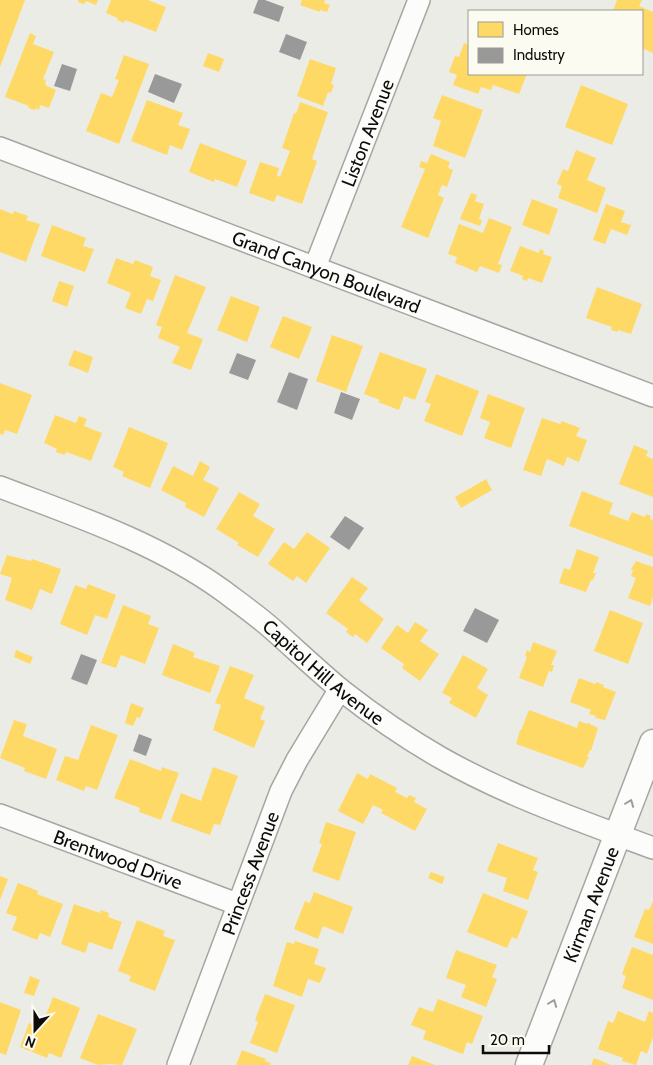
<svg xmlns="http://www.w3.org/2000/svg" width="653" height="1065" viewBox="0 0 653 1065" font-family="Cabin,sans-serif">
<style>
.homes{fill:#ffd966}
.industry{fill:#999}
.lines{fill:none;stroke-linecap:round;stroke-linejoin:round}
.minor-casing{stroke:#a6a5a1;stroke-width:24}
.tertiary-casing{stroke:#a6a5a1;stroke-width:29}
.minor{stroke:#fcfcfb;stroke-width:21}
.tertiary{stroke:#fcfcfb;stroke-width:26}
.oneway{stroke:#9c9c9a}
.labels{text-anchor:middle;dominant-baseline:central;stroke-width:5;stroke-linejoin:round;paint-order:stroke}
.street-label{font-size:19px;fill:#0d0c09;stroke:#fcfbf1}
</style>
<rect width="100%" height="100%" fill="#ecece7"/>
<!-- homes -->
<g class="homes">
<polygon points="0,0 25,0 0,67"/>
<polygon points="78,0 98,0 96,5 86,1 84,4 78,2"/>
<polygon points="111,0 148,0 166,7 156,32 125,20 124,23 117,20 118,18 106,13"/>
<polygon points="302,0 325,0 324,3 330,5 327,12 320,10 320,12 300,5"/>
<polygon points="617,0 642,0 639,6 653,12 653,53 644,49 642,54 642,11 613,11"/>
<polygon points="30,33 36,36 33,44 54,52 43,79 46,80 45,84 47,86 56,90 49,108 40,105 39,110 36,108 35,110 28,108 29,106 5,97"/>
<polygon points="464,43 469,45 469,74 527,74 519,94 493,85 491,90 481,87 478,94 453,85 457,75 449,72 455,56 459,57"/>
<polygon points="208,53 224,59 219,72 203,66"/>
<polygon points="124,55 149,64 119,144 86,131 101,93 112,97 119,80 115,79"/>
<polygon points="310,59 336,68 331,84 334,85 331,93 328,92 323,106 297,96"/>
<polygon points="581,85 628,104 612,145 565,127"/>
<polygon points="442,95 483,110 465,158 433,146 441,121 433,118"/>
<polygon points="147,100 183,113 178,125 190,129 182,150 170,145 167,155 131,141"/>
<polygon points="300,102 328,112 312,159 317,161 302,204 277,195 274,202 249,193 260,162 279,168 277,175 280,177 290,151 282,148 294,113 296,114"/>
<polygon points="200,143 247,161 237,187 215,179 214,182 189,172"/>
<polygon points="576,150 596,158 587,180 606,188 597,213 558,198 562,186 557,184 563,169 568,171"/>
<polygon points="431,154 450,162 448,168 453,170 447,187 442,185 438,195 444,198 428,238 401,227 425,169 419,167 421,161 427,163"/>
<polygon points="471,193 477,195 475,201 484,204 479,219 482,220 480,226 460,219"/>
<polygon points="532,199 558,209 549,235 522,225"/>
<polygon points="606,204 625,211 621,222 631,225 627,235 611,229 605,244 593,240"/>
<polygon points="0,209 13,214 14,211 28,216 26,220 40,224 26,262 0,252"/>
<polygon points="489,218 512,227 498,264 502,265 499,273 480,266 477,272 455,263 457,257 448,254 459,224 483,233"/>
<polygon points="52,225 86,238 83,246 94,249 85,272 41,256"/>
<polygon points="520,246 539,253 540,249 544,251 543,254 552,257 542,283 528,278 527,281 522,279 523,276 510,271"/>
<polygon points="116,258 133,264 135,260 153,267 150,276 161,280 153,301 147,299 141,314 125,308 131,293 107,283"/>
<polygon points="175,275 206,287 187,333 203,339 191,370 172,363 180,347 158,338 162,327 156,325"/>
<polygon points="59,281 74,286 67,307 52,301"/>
<polygon points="597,287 642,304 631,334 618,330 617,332 611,330 612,327 586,318"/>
<polygon points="231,296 260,307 247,342 217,330"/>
<polygon points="283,316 312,327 299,359 270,347"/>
<polygon points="332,335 363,346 346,392 316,381"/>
<polygon points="74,350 93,357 88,373 68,365"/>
<polygon points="380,352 427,369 415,400 404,396 399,410 378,402 380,400 364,394"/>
<polygon points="436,374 479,391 462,436 424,421 431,404 425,402"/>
<polygon points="0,383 32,395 17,434 5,430 3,435 0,434"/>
<polygon points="488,394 525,408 511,448 484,438 490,422 480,418"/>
<polygon points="55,415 76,423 79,416 87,419 84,426 102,433 91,461 66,452 65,455 56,452 57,449 44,443"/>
<polygon points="542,418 560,424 562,421 580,428 576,436 587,440 579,462 567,457 564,466 547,459 541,476 523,470"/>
<polygon points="129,427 168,443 150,488 122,476 124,472 113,467"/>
<polygon points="634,445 648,451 646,456 653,459 653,497 619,484"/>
<polygon points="200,461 210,467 203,480 219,488 204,517 185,507 186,503 161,490 173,466 193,476"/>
<polygon points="486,479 492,490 461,508 455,497"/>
<polygon points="582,491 613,503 609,514 628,521 632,512 645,517 646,514 651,516 650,519 653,520 653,557 569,526"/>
<polygon points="239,492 260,504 253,516 275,529 258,557 237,545 239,543 216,529"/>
<polygon points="307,532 330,548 306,583 297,576 293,581 268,564 284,542 294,549"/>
<polygon points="577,549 599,557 593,573 596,573 593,580 591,580 586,592 559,583 564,568 570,570"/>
<polygon points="7,555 31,561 32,559 61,569 52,594 40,589 32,610 5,600 12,578 0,574"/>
<polygon points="636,561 653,567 653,597 650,606 628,598 636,578 631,576 633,570 631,569"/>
<polygon points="352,577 368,588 359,600 384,619 367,643 355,634 353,637 346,632 348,629 326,613"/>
<polygon points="88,584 116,595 107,619 95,615 87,635 60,624 75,585 86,589"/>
<polygon points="123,605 151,616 148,624 159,628 145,664 121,655 116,668 101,663"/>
<polygon points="610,610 643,623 628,664 594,651"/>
<polygon points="415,622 428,630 420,641 439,654 420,681 402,668 404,664 381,648 397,625 408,633"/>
<polygon points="533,642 557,651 551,665 554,665 552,672 549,671 543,687 519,678 527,657 525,656 527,650 530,652"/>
<polygon points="173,644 195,653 193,657 220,666 210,693 162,675"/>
<polygon points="16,650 33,657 30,664 14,657"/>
<polygon points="463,655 488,669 477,688 488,695 476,718 449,703 452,698 442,693"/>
<polygon points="230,666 254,675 244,698 265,707 260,719 265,721 254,748 213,730 221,705 215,703"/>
<polygon points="579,678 595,684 596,682 604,685 603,687 616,692 605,720 595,718 596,716 589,714 591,710 570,702"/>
<polygon points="131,703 144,708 140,718 137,717 133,726 125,723"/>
<polygon points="529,710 577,728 579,721 587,724 588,723 598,728 591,751 590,750 587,757 589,757 583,768 516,744 520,730 521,730"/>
<polygon points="14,720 27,724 23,736 57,749 46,779 24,771 25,768 0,758"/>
<polygon points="91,725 118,735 97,790 86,786 84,791 56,780 65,756 78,760"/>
<polygon points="130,759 161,771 162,767 179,773 161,820 139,812 140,808 114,798"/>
<polygon points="213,767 238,776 220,825 214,824 210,835 171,821 181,793 201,801"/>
<polygon points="357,773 368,779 370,774 397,788 395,792 407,798 409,795 416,798 414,802 427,809 415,831 381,813 383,810 373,805 363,824 338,811"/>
<polygon points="326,822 356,832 339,881 312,871 322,844 319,843"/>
<polygon points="498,843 538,858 533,870 538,872 528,900 503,891 507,878 487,871"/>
<polygon points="431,872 445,877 442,884 428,878"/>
<polygon points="0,876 8,879 0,900"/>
<polygon points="18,883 38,891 37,894 63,904 50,937 40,933 37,940 12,930 17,917 6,913"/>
<polygon points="314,892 353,907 343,934 323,926 318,939 294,929 305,901 310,903"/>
<polygon points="483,893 528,911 517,939 512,937 507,948 467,932"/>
<polygon points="653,901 653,944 634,937 645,909 649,910"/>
<polygon points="74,904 100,913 101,910 109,913 108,917 122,922 112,950 89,942 85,953 61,944"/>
<polygon points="137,920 165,931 163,936 175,940 155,991 129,981 131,976 118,971"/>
<polygon points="295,941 319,949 314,964 326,968 320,983 308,979 302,997 273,986 287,942 294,944"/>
<polygon points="632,947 653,955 653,1000 622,988 626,976 622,974"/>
<polygon points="456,950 497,965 492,977 497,979 486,1007 461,997 466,985 446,978"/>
<polygon points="30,976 40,980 34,996 24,993"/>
<polygon points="265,994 295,1005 277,1053 250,1043 258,1022 255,1020"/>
<polygon points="53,997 80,1008 61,1058 49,1053 47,1058 20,1047 29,1023 41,1028"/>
<polygon points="438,999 483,1016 472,1044 467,1042 463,1054 423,1039 426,1031 411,1025 419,1007 433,1012"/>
<polygon points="0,1002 21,1010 6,1055 0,1053"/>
<polygon points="618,1011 645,1022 649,1011 653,1013 653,1037 647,1054 641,1051 636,1065 622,1061 623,1058 598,1049 608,1021 613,1023"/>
<polygon points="98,1014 137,1029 122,1065 110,1064 98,1065 80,1058"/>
<polygon points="242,1050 266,1059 265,1061 271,1063 270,1065 236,1065"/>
<polygon points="412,1056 435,1065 408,1065"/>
<polygon points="594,1058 611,1065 591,1065"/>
</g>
<!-- industry -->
<g class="industry">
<polygon points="258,0 265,0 284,7 279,22 253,13"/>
<polygon points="286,34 307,42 300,60 279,52"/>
<polygon points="62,64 77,69 70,91 54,86"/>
<polygon points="155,74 182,84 174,103 148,92"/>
<polygon points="237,353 256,360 248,380 229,373"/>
<polygon points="289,372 308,379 297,410 277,402"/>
<polygon points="341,392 360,399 352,420 334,413"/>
<polygon points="345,516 364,528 349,550 330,537"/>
<polygon points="475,608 499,620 487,643 463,631"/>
<polygon points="81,654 97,660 87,685 71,679"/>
<polygon points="139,734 152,739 146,756 133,751"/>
</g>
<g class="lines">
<defs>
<g id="minor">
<path id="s1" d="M 0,148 L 653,396"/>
<path id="s2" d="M 315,267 L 419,0"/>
<path id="s3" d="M 0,487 C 76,516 155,542 222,590 C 238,602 255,614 270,627 C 294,648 317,670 341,690 C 373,715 406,738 441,758 C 508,796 581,821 653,848"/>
<path id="s4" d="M 0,815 L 237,904"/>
<path id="s5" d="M 178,1065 L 281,791 L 297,760 L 340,689"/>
</g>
<g id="tertiary">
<path id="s6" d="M 529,1065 L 653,743"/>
</g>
</defs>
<!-- minor casing -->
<use href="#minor" class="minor-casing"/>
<!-- tertiary casing -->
<use href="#tertiary" class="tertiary-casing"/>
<!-- minor -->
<use href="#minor" class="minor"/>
<!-- tertiary -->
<use href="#tertiary" class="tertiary"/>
</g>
<!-- one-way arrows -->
<defs><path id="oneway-chevron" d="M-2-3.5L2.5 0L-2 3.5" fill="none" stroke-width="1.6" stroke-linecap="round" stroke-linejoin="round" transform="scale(1.25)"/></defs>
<g class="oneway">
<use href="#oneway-chevron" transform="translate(630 803) rotate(-69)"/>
<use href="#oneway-chevron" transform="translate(553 1003) rotate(-69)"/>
</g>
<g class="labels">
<!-- street labels -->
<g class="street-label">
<text stroke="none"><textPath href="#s2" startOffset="144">Liston Avenue</textPath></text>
<text stroke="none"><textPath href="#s1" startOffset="349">Grand Canyon Boulevard</textPath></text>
<text stroke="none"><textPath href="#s3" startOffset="376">Capitol Hill Avenue</textPath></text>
<text stroke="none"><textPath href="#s4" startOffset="126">Brentwood Drive</textPath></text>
<text stroke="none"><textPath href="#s5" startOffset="205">Princess Avenue</textPath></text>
<text stroke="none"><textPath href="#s6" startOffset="172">Kirman Avenue</textPath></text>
</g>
</g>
<!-- legend -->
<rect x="468" y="10" width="175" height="65" fill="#fcfbf1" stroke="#9c9b94"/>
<rect x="478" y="22" width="25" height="15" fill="#ffd966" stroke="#9c9b94"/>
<text x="513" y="35" font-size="15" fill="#0d0c09">Homes</text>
<rect x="478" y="48" width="25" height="15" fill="#999999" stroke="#9c9b94"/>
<text x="513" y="60" font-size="15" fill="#0d0c09">Industry</text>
<!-- north arrow -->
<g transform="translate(35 1030) rotate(201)" stroke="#fcfbf1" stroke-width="4" paint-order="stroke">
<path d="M0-4L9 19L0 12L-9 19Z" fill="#0d0c09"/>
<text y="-8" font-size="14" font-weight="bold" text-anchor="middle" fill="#0d0c09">N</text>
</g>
<!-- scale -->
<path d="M483 1045v8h66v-8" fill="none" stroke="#0d0c09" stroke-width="2.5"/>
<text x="490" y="1045" font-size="15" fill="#0d0c09" stroke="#fcfbf1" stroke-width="4" paint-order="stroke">20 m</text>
</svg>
